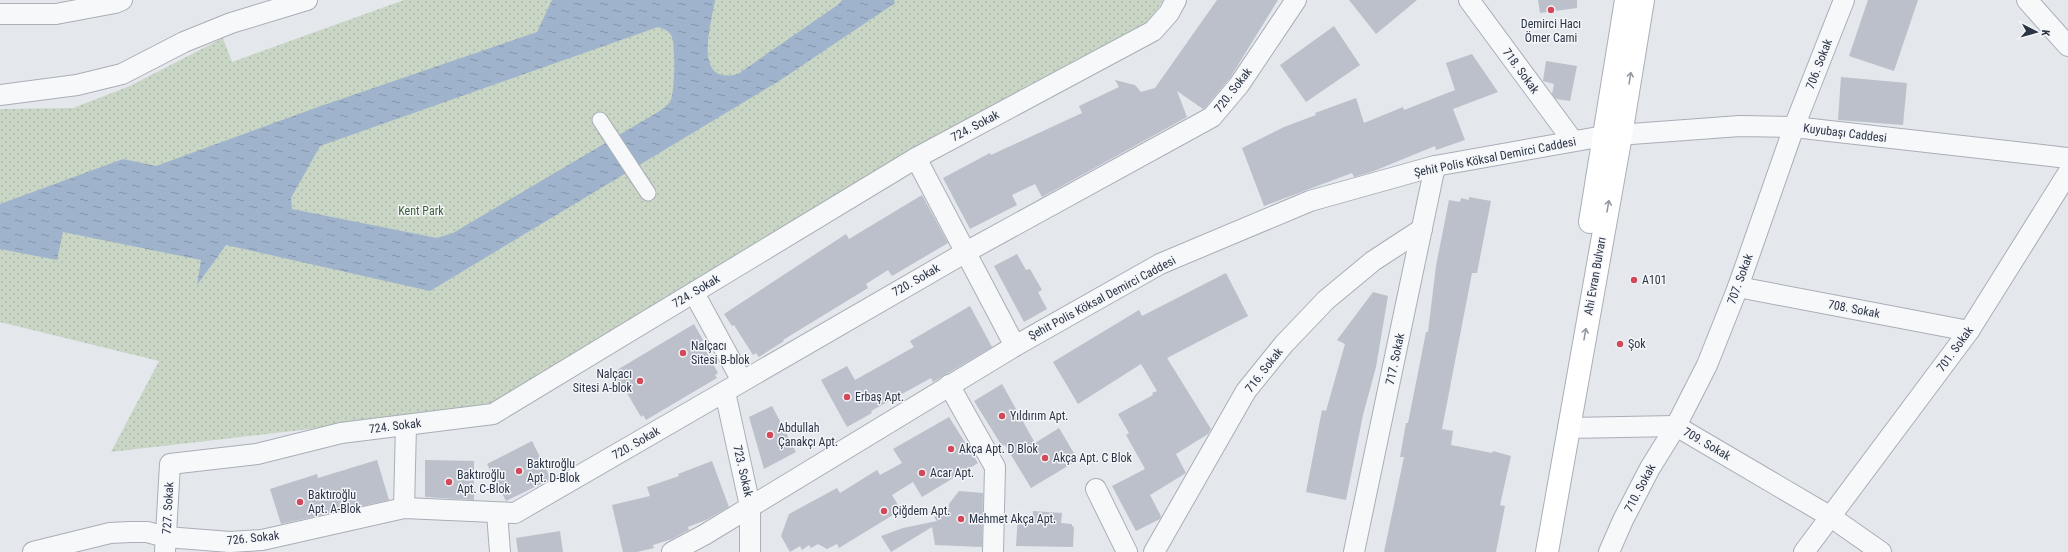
<svg xmlns="http://www.w3.org/2000/svg" width="2068" height="552" viewBox="0 0 2068 552" font-family="'Roboto Condensed',sans-serif">
<style>
.grass{fill:url(#grass-dots)}
.water{fill:url(#water-ripples);fill-rule:evenodd}
.building{fill:#bbc0ca}
.lines{fill:none;stroke-linecap:round;stroke-linejoin:round}
.pedestrian-casing{stroke:#a9aeb7;stroke-width:17}
.minor-casing{stroke:#a9aeb7;stroke-width:22}
.secondary-casing{stroke:#a9aeb7;stroke-width:24}
.pedestrian{stroke:#f7f8fa;stroke-width:15}
.minor{stroke:#f7f8fa;stroke-width:20}
.secondary{stroke:#fff;stroke-width:22}
.oneway{stroke:#959aa2}
.poi-dot{fill:#d1495b;stroke:#f4f6f9;stroke-width:1.5}
.labels{text-anchor:middle;dominant-baseline:central;stroke-width:3;stroke-linejoin:round;paint-order:stroke}
.poi-label{font-size:12px;fill:#2b3445;stroke:#f4f6f9;text-anchor:start}
.street-label{font-size:12px;fill:#2b3445;stroke:#f4f6f9}
.park-label{font-size:12px;fill:#3f6138;stroke:#f4f6f9}
</style>
<defs>
<pattern id="grass-dots" width="8" height="8" patternUnits="userSpaceOnUse"><rect width="8" height="8" fill="#c9d6c5"/><path d="M2 2h.1M6 6h.1" fill="none" stroke="#adb8ab" stroke-width="1.8" stroke-linecap="round"/></pattern>
<pattern id="water-ripples" width="26" height="14" patternUnits="userSpaceOnUse"><rect width="26" height="14" fill="#9fb4cc"/><path d="M2 4q2-2 4 0t4 0M15 11q2-2 4 0t4 0" fill="none" stroke="#8293a7"/></pattern>
</defs>
<rect width="100%" height="100%" fill="#e4e7ec"/>
<!-- grass -->
<polygon class="grass" points="404,0 1163,0 1150,22 491,408 111,452 159,361 0,322 0,109 73,108 130,86 223,38 232,62"/>
<!-- water -->
<path class="water" d="M 552,0 L 715,0 C 711,25 692,86 738,74 L 839,4 L 842,0 L 894,0 L 895,3 L 779,81 L 430,291 L 226,245 L 197,285 L 201,260 L 63,232 L 57,260 L 0,249 L 0,204 L 123,159 L 156,166 L 318,107 L 537,32 ZM 658,27 C 664,29 668,30 671,35 C 676,42 675,95 670,102 C 667,106 662,109 658,112 L 453,233 L 437,238 L 292,209 L 291,198 L 320,146 Z"/>
<!-- building -->
<g class="building">
<polygon points="1217,0 1278,0 1230,78 1205,108 1203,109 1177,91 1187,117 1042,197 1035,184 1012,195 1017,205 970,229 943,178 990,153 991,155 1082,113 1079,106 1119,87 1115,80 1135,85 1141,92 1155,88"/>
<polygon points="1349,0 1417,0 1376,34"/>
<polygon points="1538,0 1577,0 1577,8 1540,13"/>
<polygon points="1868,0 1918,0 1894,71 1849,56"/>
<polygon points="1334,26 1360,65 1306,102 1280,65"/>
<polygon points="1472,54 1498,92 1453,109 1465,140 1436,150 1435,146 1374,171 1354,177 1352,173 1264,206 1242,148 1284,127 1316,115 1315,113 1356,98 1364,123 1403,107 1404,110 1455,90 1446,63"/>
<polygon points="1546,61 1577,66 1570,101 1556,99 1552,94 1554,84 1543,81"/>
<polygon points="1841,77 1907,83 1903,125 1838,120"/>
<polygon points="922,195 948,243 892,276 888,270 866,284 868,288 783,340 784,341 759,357 756,353 753,355 734,325 732,326 724,314 846,234 849,239"/>
<polygon points="1469,197 1491,201 1477,273 1472,273 1442,429 1453,431 1451,445 1492,453 1493,451 1511,456 1500,505 1505,506 1496,552 1384,552 1404,457 1400,457 1406,423 1408,423 1426,332 1428,332 1436,266 1449,200 1460,202 1461,198 1469,200"/>
<polygon points="1017,254 1026,270 1030,269 1042,290 1038,292 1047,309 1024,322 994,266"/>
<polygon points="1226,273 1248,316 1167,358 1211,429 1208,434 1176,454 1186,473 1150,495 1161,516 1160,519 1136,531 1112,486 1145,469 1126,435 1129,433 1118,414 1153,395 1152,393 1157,391 1141,364 1078,404 1053,362 1139,310 1142,316"/>
<polygon points="1373,292 1388,296 1376,367 1363,415 1346,500 1306,492 1322,410 1326,411 1345,344 1337,340"/>
<polygon points="970,306 992,347 933,382 931,378 871,411 872,413 847,427 821,380 847,366 855,380 914,347 910,341"/>
<polygon points="694,324 703,340 701,342 718,373 715,375 717,378 646,420 643,415 641,417 624,388 621,389 612,373"/>
<polygon points="1002,384 1035,443 1059,428 1078,460 1031,488 1005,445 1002,446 974,401"/>
<polygon points="772,406 796,452 764,469 749,417"/>
<polygon points="949,417 978,463 922,497 913,482 892,495 901,510 839,548 837,544 827,549 818,544 811,548 809,545 802,550 800,546 790,552 781,536 789,514 837,488 840,493 877,470 880,475 902,463 893,449"/>
<polygon points="532,441 551,479 506,501 487,464"/>
<polygon points="377,460 389,500 281,524 270,489 317,474 318,478"/>
<polygon points="425,460 474,461 474,500 425,497"/>
<polygon points="712,461 729,507 706,520 688,527 689,530 672,539 653,545 654,548 637,552 623,552 612,505 650,496 647,487 679,476 678,474"/>
<polygon points="959,491 983,493 982,547 935,545 932,527 891,552 881,536 903,528 937,521 934,517 948,512 949,504"/>
<polygon points="1033,511 1062,513 1061,523 1072,524 1072,526 1074,527 1073,547 1016,546 1018,515 1033,515"/>
<polygon points="560,531 563,552 518,552 516,538"/>
</g>
<g class="lines">
<defs>
<polyline id="pedestrian" points="600,120 648,193"/>
<g id="minor">
<polyline points="1469,0 1573,141"/>
<polyline points="2027,0 2068,46"/>
<polyline points="0,14 56,14 115,3 122,0"/>
<polyline points="0,95 77,85 122,74 184,42 231,23 307,0"/>
<polyline points="916,158 1015,346"/>
<polyline points="1738,287 1969,331"/>
<polyline points="694,293 742,381"/>
<polyline points="949,385 995,467 993,552"/>
<polyline points="725,392 750,506 750,552"/>
<polyline points="1568,428 1676,426 1831,517 1881,552"/>
<polyline points="1096,489 1127,552"/>
<polyline points="404,508 406,425"/>
<polyline points="497,513 500,552"/>
<polyline points="33,552 110,533 130,532 147,532 166,537 230,542 262,540 404,508 515,513 966,252 1212,117 1239,85 1296,0"/>
<polyline points="165,552 170,464 257,454 341,433 493,414 916,158 1153,31 1169,13 1176,0"/>
<polyline points="672,552 704,535 1015,346 1160,264 1310,201 1435,166 1604,136 1740,126 1794,127 2068,158"/>
<polyline points="1154,552 1246,391 1284,344 1326,300 1373,261 1422,229"/>
<polyline points="1354,552 1435,166"/>
<polyline points="1609,552 1623,520 1650,468 1676,426 1707,365 1738,287 1794,127 1844,0"/>
<polyline points="1804,552 1969,331 2068,173"/>
</g>
<g id="secondary">
<polyline points="1590,222 1626,0"/>
<polyline points="1547,552 1621,135 1643,0"/>
</g>
</defs>
<!-- pedestrian casing -->
<use href="#pedestrian" class="pedestrian-casing"/>
<!-- minor casing -->
<use href="#minor" class="minor-casing"/>
<!-- secondary casing -->
<use href="#secondary" class="secondary-casing"/>
<!-- pedestrian -->
<use href="#pedestrian" class="pedestrian"/>
<!-- minor -->
<use href="#minor" class="minor"/>
<!-- secondary -->
<use href="#secondary" class="secondary"/>
</g>
<!-- one-way arrows -->
<defs><path id="oneway-shaft" d="M-6 0H5M1.5-3L5.5 0L1.5 3" fill="none" stroke-width="1.6" stroke-linecap="round" stroke-linejoin="round"/></defs>
<g class="oneway">
<use href="#oneway-shaft" transform="translate(1630 78) rotate(-81)"/>
<use href="#oneway-shaft" transform="translate(1608 206) rotate(-80)"/>
<use href="#oneway-shaft" transform="translate(1585 334) rotate(-80)"/>
</g>
<!-- markers -->
<g class="poi-dot">
<circle cx="1551" cy="10" r="4"/>
<circle cx="1634" cy="280" r="4"/>
<circle cx="1620" cy="344" r="4"/>
<circle cx="683" cy="353" r="4"/>
<circle cx="640" cy="381" r="4"/>
<circle cx="847" cy="397" r="4"/>
<circle cx="1002" cy="416" r="4"/>
<circle cx="770" cy="435" r="4"/>
<circle cx="951" cy="449" r="4"/>
<circle cx="1045" cy="458" r="4"/>
<circle cx="519" cy="471" r="4"/>
<circle cx="922" cy="473" r="4"/>
<circle cx="449" cy="482" r="4"/>
<circle cx="300" cy="502" r="4"/>
<circle cx="884" cy="511" r="4"/>
<circle cx="961" cy="519" r="4"/>
</g>
<g class="labels">
<!-- poi labels -->
<g class="poi-label">
<text x="1551" y="24" text-anchor="middle">Demirci Hacı<tspan x="1551" dy="14">Ömer Cami</tspan></text>
<text x="1642" y="280">A101</text>
<text x="1628" y="344">Şok</text>
<text x="691" y="346">Nalçacı<tspan x="691" dy="14">Sitesi B-blok</tspan></text>
<text x="632" y="374" text-anchor="end">Nalçacı<tspan x="632" dy="14">Sitesi A-blok</tspan></text>
<text x="855" y="397">Erbaş Apt.</text>
<text x="1010" y="416">Yıldırım Apt.</text>
<text x="778" y="428">Abdullah<tspan x="778" dy="14">Çanakçı Apt.</tspan></text>
<text x="959" y="449">Akça Apt. D Blok</text>
<text x="1053" y="458">Akça Apt. C Blok</text>
<text x="527" y="464">Baktıroğlu<tspan x="527" dy="14">Apt. D-Blok</tspan></text>
<text x="930" y="473">Acar Apt.</text>
<text x="457" y="475">Baktıroğlu<tspan x="457" dy="14">Apt. C-Blok</tspan></text>
<text x="308" y="495">Baktıroğlu<tspan x="308" dy="14">Apt. A-Blok</tspan></text>
<text x="892" y="511">Çiğdem Apt.</text>
<text x="969" y="519">Mehmet Akça Apt.</text>
</g>
<!-- street labels -->
<g class="street-label">
<text transform="translate(1819 64) rotate(-69)">706. Sokak</text>
<text transform="translate(1521 71) rotate(54)">718. Sokak</text>
<text transform="translate(1233 90) rotate(-52)">720. Sokak</text>
<text transform="translate(975 126) rotate(-28)">724. Sokak</text>
<text transform="translate(1845 133) rotate(7)">Kuyubaşı Caddesi</text>
<text transform="translate(1495 157) rotate(-11)">Şehit Polis Köksal Demirci Caddesi</text>
<text transform="translate(1595 276) rotate(-80)">Ahi Evran Bulvarı</text>
<text transform="translate(1740 279) rotate(-70)">707. Sokak</text>
<text transform="translate(916 280) rotate(-30)">720. Sokak</text>
<text transform="translate(696 291) rotate(-31)">724. Sokak</text>
<text transform="translate(1102 298) rotate(-28)">Şehit Polis Köksal Demirci Caddesi</text>
<text transform="translate(1854 309) rotate(11)">708. Sokak</text>
<text transform="translate(1955 349) rotate(-54)">701. Sokak</text>
<text transform="translate(1395 359) rotate(-78)">717. Sokak</text>
<text transform="translate(1264 370) rotate(-52)">716. Sokak</text>
<text transform="translate(395 426) rotate(-7)">724. Sokak</text>
<text transform="translate(636 443) rotate(-30)">720. Sokak</text>
<text transform="translate(1707 444) rotate(30)">709. Sokak</text>
<text transform="translate(743 471) rotate(77)">723. Sokak</text>
<text transform="translate(1640 488) rotate(-62)">710. Sokak</text>
<text transform="translate(168 508) rotate(-87)">727. Sokak</text>
<text transform="translate(253 538) rotate(-6)">726. Sokak</text>
</g>
<!-- park labels -->
<g class="park-label">
<text x="421" y="211">Kent Park</text>
</g>
</g>
<!-- north arrow -->
<g transform="translate(2036 32) rotate(96)" stroke="#f4f6f9" stroke-width="3" paint-order="stroke">
<path d="M0-3L7 15L0 10L-7 15Z" fill="#2b3445"/>
<text y="-6" font-size="11" font-weight="bold" text-anchor="middle" fill="#2b3445">K</text>
</g>
</svg>
